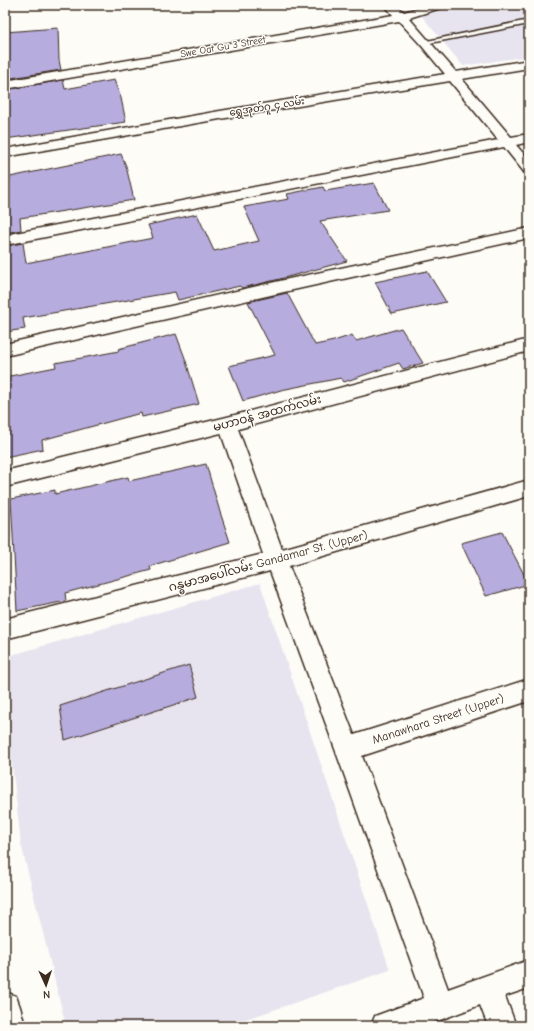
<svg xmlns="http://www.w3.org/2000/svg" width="534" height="1031" viewBox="0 0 534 1031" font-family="'Comic Neue','Noto Sans Myanmar',sans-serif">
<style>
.built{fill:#e8e4ef}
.building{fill:#b6acdd;stroke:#3b2a1e}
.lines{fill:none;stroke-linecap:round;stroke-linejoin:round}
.lane-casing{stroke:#3b2a1e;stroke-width:3}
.street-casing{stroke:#3b2a1e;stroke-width:3}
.secondary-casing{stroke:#3b2a1e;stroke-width:3}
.lane{fill:#fdfcf7;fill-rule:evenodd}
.street{fill:#fdfcf7;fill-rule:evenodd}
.secondary{fill:#fdfcf7;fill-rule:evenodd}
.labels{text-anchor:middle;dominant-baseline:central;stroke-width:3;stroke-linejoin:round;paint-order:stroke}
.far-street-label{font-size:10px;fill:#3b2a1e;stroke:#fdfcf7}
.street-label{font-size:12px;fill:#3b2a1e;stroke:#fdfcf7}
</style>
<rect width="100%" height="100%" fill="#fdfcf7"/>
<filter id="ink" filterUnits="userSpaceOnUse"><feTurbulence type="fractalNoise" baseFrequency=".025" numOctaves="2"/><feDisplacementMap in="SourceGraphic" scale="8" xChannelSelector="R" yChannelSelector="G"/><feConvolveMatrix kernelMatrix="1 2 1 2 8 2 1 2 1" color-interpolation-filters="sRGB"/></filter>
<g filter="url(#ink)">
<!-- built -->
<g class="built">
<polygon points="451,5 529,5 529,56 463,66 420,14"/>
<polygon points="260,583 390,970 226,1026 66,1026 21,844 5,701 5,657"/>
</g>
<!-- building -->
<g class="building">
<polygon points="58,28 59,60 61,70 5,79 5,32"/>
<polygon points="63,80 65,89 114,80 121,98 126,122 5,139 5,90"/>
<polygon points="121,154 126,166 134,200 20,218 21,230 5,233 5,178"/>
<polygon points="374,183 388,210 320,221 347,261 280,279 242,288 240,286 178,300 175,292 23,318 25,329 5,332 5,246 23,243 26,263 153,238 148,225 197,214 214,251 259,241 244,207 289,199 287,194 323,187 325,191"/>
<polygon points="427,271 446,302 392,314 375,282"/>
<polygon points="287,293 315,345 334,341 352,335 356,341 401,328 423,363 403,369 399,363 344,382 341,378 281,390 243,401 229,366 275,355 248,302"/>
<polygon points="176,334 185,358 199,404 142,417 141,413 42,440 43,449 5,457 5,377 56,367 55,363 119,351 118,349"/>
<polygon points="206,464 220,512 230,542 150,566 151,570 65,593 66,601 17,611 11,499 55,490 55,494 128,477 129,481"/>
<polygon points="502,532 529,584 486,596 461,543"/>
<polygon points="189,665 198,697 65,740 60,706"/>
</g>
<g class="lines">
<defs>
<polygon id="lane" points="529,20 529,24 425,44 422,42"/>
<g id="street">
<polygon points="391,5 397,6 404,12 428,5 446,5 444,7 409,18 456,72 529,60 529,68 462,79 511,137 529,134 529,142 516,145 529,160 529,173 524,172 504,147 5,245 5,235 498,140 450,81 220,119 5,157 5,149 220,111 445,74 421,45 399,21 5,89 5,81 393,15 387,8"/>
<polygon points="529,228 529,238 284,292 5,356 5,344 284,280"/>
<polygon points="529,339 529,351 238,429 282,549 529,480 529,496 289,566 354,735 529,679 529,701 362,756 448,989 529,960 529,988 505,996 516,1026 488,1026 480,1005 424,1026 371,1026 375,1016 424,998 335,749 270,571 5,639 5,619 263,554 221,433 5,487 5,471 227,417"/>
</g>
<polygon id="secondary" points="5,992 16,996 20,1007 25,1026 5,1026"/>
</defs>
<!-- lane casing -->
<use href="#lane" class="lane-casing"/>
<!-- street casing -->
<use href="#street" class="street-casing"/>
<!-- secondary casing -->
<use href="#secondary" class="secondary-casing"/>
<!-- lane -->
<use href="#lane" class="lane"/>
<!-- street -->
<use href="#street" class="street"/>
<!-- secondary -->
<use href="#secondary" class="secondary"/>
</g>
</g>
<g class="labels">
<!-- far-street labels -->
<g class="far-street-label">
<text transform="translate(223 47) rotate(-10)">Swe Oat Gu 3 Street</text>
<text transform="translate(267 107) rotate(-9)">ရွှေအုတ်ဂူ ၄ လမ်း</text>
</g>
<!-- street labels -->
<g class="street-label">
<text transform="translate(267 413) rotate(-15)">မဟာဝန် အထက်လမ်း</text>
<text transform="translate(268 561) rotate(-15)">ဂန္ဓမာအပေါ်လမ်း Gandamar St. (Upper)</text>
<text transform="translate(438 719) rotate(-18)">Manawhara Street (Upper)</text>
</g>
</g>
<!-- margin -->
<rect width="534" height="1031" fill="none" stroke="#fdfcf7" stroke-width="20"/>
<rect x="10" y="10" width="514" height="1011" fill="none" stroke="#3b2a1e" stroke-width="1.5" filter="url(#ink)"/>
<!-- north arrow -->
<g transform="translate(46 985) rotate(177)" stroke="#fdfcf7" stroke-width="3" paint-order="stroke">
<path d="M0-3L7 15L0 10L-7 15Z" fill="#3b2a1e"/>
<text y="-6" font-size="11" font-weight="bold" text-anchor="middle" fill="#3b2a1e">N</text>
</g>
</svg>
